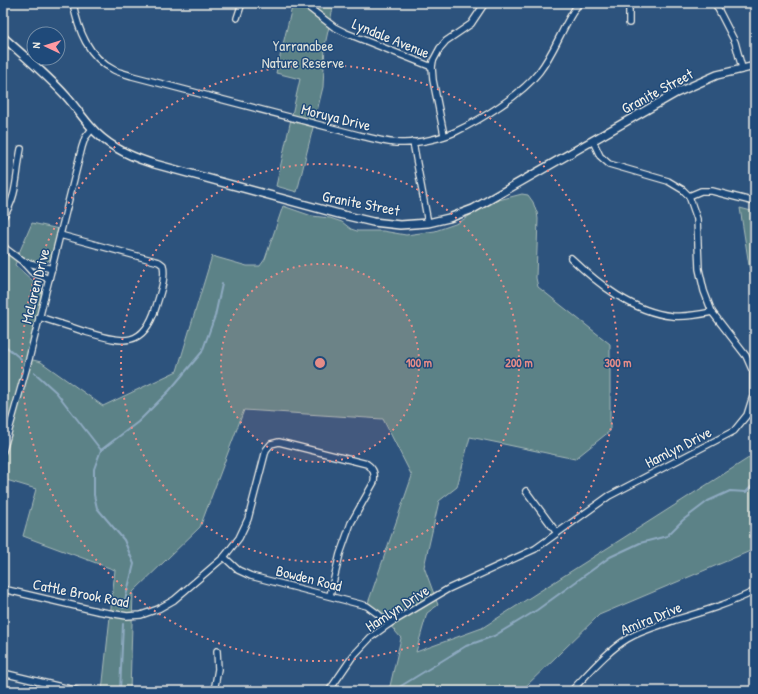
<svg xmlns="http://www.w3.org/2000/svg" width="758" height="694" viewBox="0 0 758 694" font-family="'Patrick Hand',sans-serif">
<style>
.green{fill:#5c8287;stroke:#a8bab8}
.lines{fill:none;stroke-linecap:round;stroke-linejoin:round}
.stream{stroke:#8eaac1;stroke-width:2}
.minor-casing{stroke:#f4f1e8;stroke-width:8}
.tertiary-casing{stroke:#f4f1e8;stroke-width:10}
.minor{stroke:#1f4a7a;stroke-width:5.5}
.tertiary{stroke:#1f4a7a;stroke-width:7}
.ring{fill:none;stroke:#e58c88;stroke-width:2;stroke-dasharray:2 4}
.labels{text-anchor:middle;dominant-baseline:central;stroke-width:3;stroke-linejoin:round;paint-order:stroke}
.street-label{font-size:15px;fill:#f4f1e8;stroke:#1f4a7a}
.park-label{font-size:15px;fill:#dde0d9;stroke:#1f4a7a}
.centre{fill:#e58c88;stroke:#1f4a7a;stroke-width:2}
.ring-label{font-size:12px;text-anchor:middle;font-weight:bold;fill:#e58c88;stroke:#1f4a7a;stroke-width:3;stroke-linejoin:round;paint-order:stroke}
</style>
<rect width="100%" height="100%" fill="#2d537d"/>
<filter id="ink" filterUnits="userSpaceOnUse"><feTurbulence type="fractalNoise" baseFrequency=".025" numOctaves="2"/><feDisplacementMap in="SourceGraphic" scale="8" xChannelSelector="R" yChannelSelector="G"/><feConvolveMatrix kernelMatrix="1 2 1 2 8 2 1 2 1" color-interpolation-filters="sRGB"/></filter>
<g filter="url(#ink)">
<!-- green -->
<g class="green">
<polygon points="293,3 334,3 325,45 323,87 297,192 276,186 300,79 276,73"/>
<polygon points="522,194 528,195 533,202 536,211 537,212 538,219 536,278 538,287 610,344 610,431 575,459 470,437 457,487 439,501 424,567 438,605 427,613 416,652 482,628 755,454 755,549 599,615 521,691 383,691 390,686 401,638 389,624 367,606 412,476 383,419 244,410 200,527 133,592 130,691 102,691 115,570 23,536 36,489 3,479 3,252 19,253 32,223 59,229 51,258 45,264 43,265 22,257 19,254 15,265 42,289 29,359 41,362 103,406 177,371 212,256 247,266 260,266 265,259 283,206 312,216 330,218 342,222 351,229 357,231 383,231 406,235 435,231 458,223 491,202"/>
<polygon points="740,208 755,212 755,298 754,297"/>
</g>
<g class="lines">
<!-- stream -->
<g class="stream">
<polyline points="3,344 21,359"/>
<polyline points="35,373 56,392 101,450 94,469 94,495 97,508 124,540 134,564 123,608"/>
<polyline points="101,450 138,422 169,391 202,352 215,316 222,284"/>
<polyline points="120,691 123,624"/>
<polyline points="395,691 401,686 466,646 494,636 537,610 610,557 640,543 667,536 683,520 708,501 730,491 746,492 755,483"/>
</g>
<defs>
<g id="minor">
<path d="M 73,3 C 78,30 88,57 114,70 C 120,73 127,74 132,76 L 362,136 C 376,139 390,144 404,143 C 419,143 442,138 455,132 C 482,119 521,95 539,72 C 556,50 563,24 579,3"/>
<polyline points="303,3 334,27 346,33 432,67"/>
<polyline points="629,3 629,23"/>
<polyline points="715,3 735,42 742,68"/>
<polyline points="237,18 242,3"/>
<polyline points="444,135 433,80 432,67 433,61 440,48 446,41 471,24 485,3"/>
<polyline points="413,142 428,223"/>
<polyline points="689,196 701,191 712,191 755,202"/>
<path d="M 3,217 C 18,197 16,172 21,149"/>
<polyline points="3,245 6,249 22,261 32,272 49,279"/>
<path d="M 571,258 C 598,284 633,312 672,316 C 686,317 698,315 712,312"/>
<polyline points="25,262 52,269"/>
<path d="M 39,317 C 55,322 71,327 86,332 C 121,342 143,350 156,307 C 160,293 166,279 163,265 L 159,262 L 60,235"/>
<polyline points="3,451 29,359 82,147 85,138 92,129"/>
<polyline points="526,491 557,533"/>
<polyline points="224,557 238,570 251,576 367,606 378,614 389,624"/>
<path d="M 3,589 L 97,611 L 127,616 L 141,615 L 158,609 L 174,600 L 224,557 L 239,538 L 248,519 L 266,450 L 271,444 L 279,442 L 367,464 C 374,469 375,474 374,482 L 351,523 L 340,554 L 330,595"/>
<polyline points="3,673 78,691"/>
<polyline points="214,691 218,669 217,651"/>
<polyline points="329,691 353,656 371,637 389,624 448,589 535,549 609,496 734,431 747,415 753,396 753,372 746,356 712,312 704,291 699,269 697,219 689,196 683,190 668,181 609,164 600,156 593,141"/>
<path d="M 571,691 C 589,673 606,652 627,639 C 642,630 659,626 675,620 C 702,612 729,604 755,591"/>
</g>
<path id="tertiary" d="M 3,37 C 24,56 47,75 66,96 C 75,106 82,117 91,127 C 107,146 129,156 151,163 L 339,214 L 373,222 L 400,225 L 428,223 L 449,218 L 473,209 L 676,93 L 717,75 L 755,66"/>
</defs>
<!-- minor casing -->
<use href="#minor" class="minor-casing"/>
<!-- tertiary casing -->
<use href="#tertiary" class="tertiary-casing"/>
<!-- minor -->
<use href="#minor" class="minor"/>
<!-- tertiary -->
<use href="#tertiary" class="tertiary"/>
</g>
</g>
<!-- distance rings -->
<circle cx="320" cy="363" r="99" fill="#e58c88" fill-opacity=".12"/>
<g class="ring">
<circle cx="320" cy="363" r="99"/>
<circle cx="320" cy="363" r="199"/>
<circle cx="320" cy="363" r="298"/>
</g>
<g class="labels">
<!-- street labels -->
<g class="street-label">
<text transform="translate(391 38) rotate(22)">Lyndale Avenue</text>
<text transform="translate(657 91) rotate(-28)">Granite Street</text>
<text transform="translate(336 117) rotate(14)">Moruya Drive</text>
<text transform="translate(361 203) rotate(11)">Granite Street</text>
<text transform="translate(35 286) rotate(-76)">McLaren Drive</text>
<text transform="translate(678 447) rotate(-27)">Hamlyn Drive</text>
<text transform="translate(309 578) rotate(14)">Bowden Road</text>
<text transform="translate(81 593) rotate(11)">Cattle Brook Road</text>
<text transform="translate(397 608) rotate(-33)">Hamlyn Drive</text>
<text transform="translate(651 618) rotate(-22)">Amira Drive</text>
</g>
<!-- park labels -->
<g class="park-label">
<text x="303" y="45">Yarranabee<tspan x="303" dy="17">Nature Reserve</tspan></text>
</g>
</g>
<circle cx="320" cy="363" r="6" class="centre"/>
<g class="ring-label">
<text x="419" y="367">100 m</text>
<text x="519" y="367">200 m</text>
<text x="618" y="367">300 m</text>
</g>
<!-- margin -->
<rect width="758" height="694" fill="none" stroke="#1f4a7a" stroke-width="16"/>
<rect x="8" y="8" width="742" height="678" fill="none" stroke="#f4f1e8" stroke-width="1.5" filter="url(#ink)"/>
<!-- north arrow -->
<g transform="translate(46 46) rotate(274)"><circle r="19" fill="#1f4a7a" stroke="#748da6"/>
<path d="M0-3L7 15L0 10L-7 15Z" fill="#ff9aa2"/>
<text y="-6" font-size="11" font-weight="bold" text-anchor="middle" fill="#f4f1e8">N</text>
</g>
</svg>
